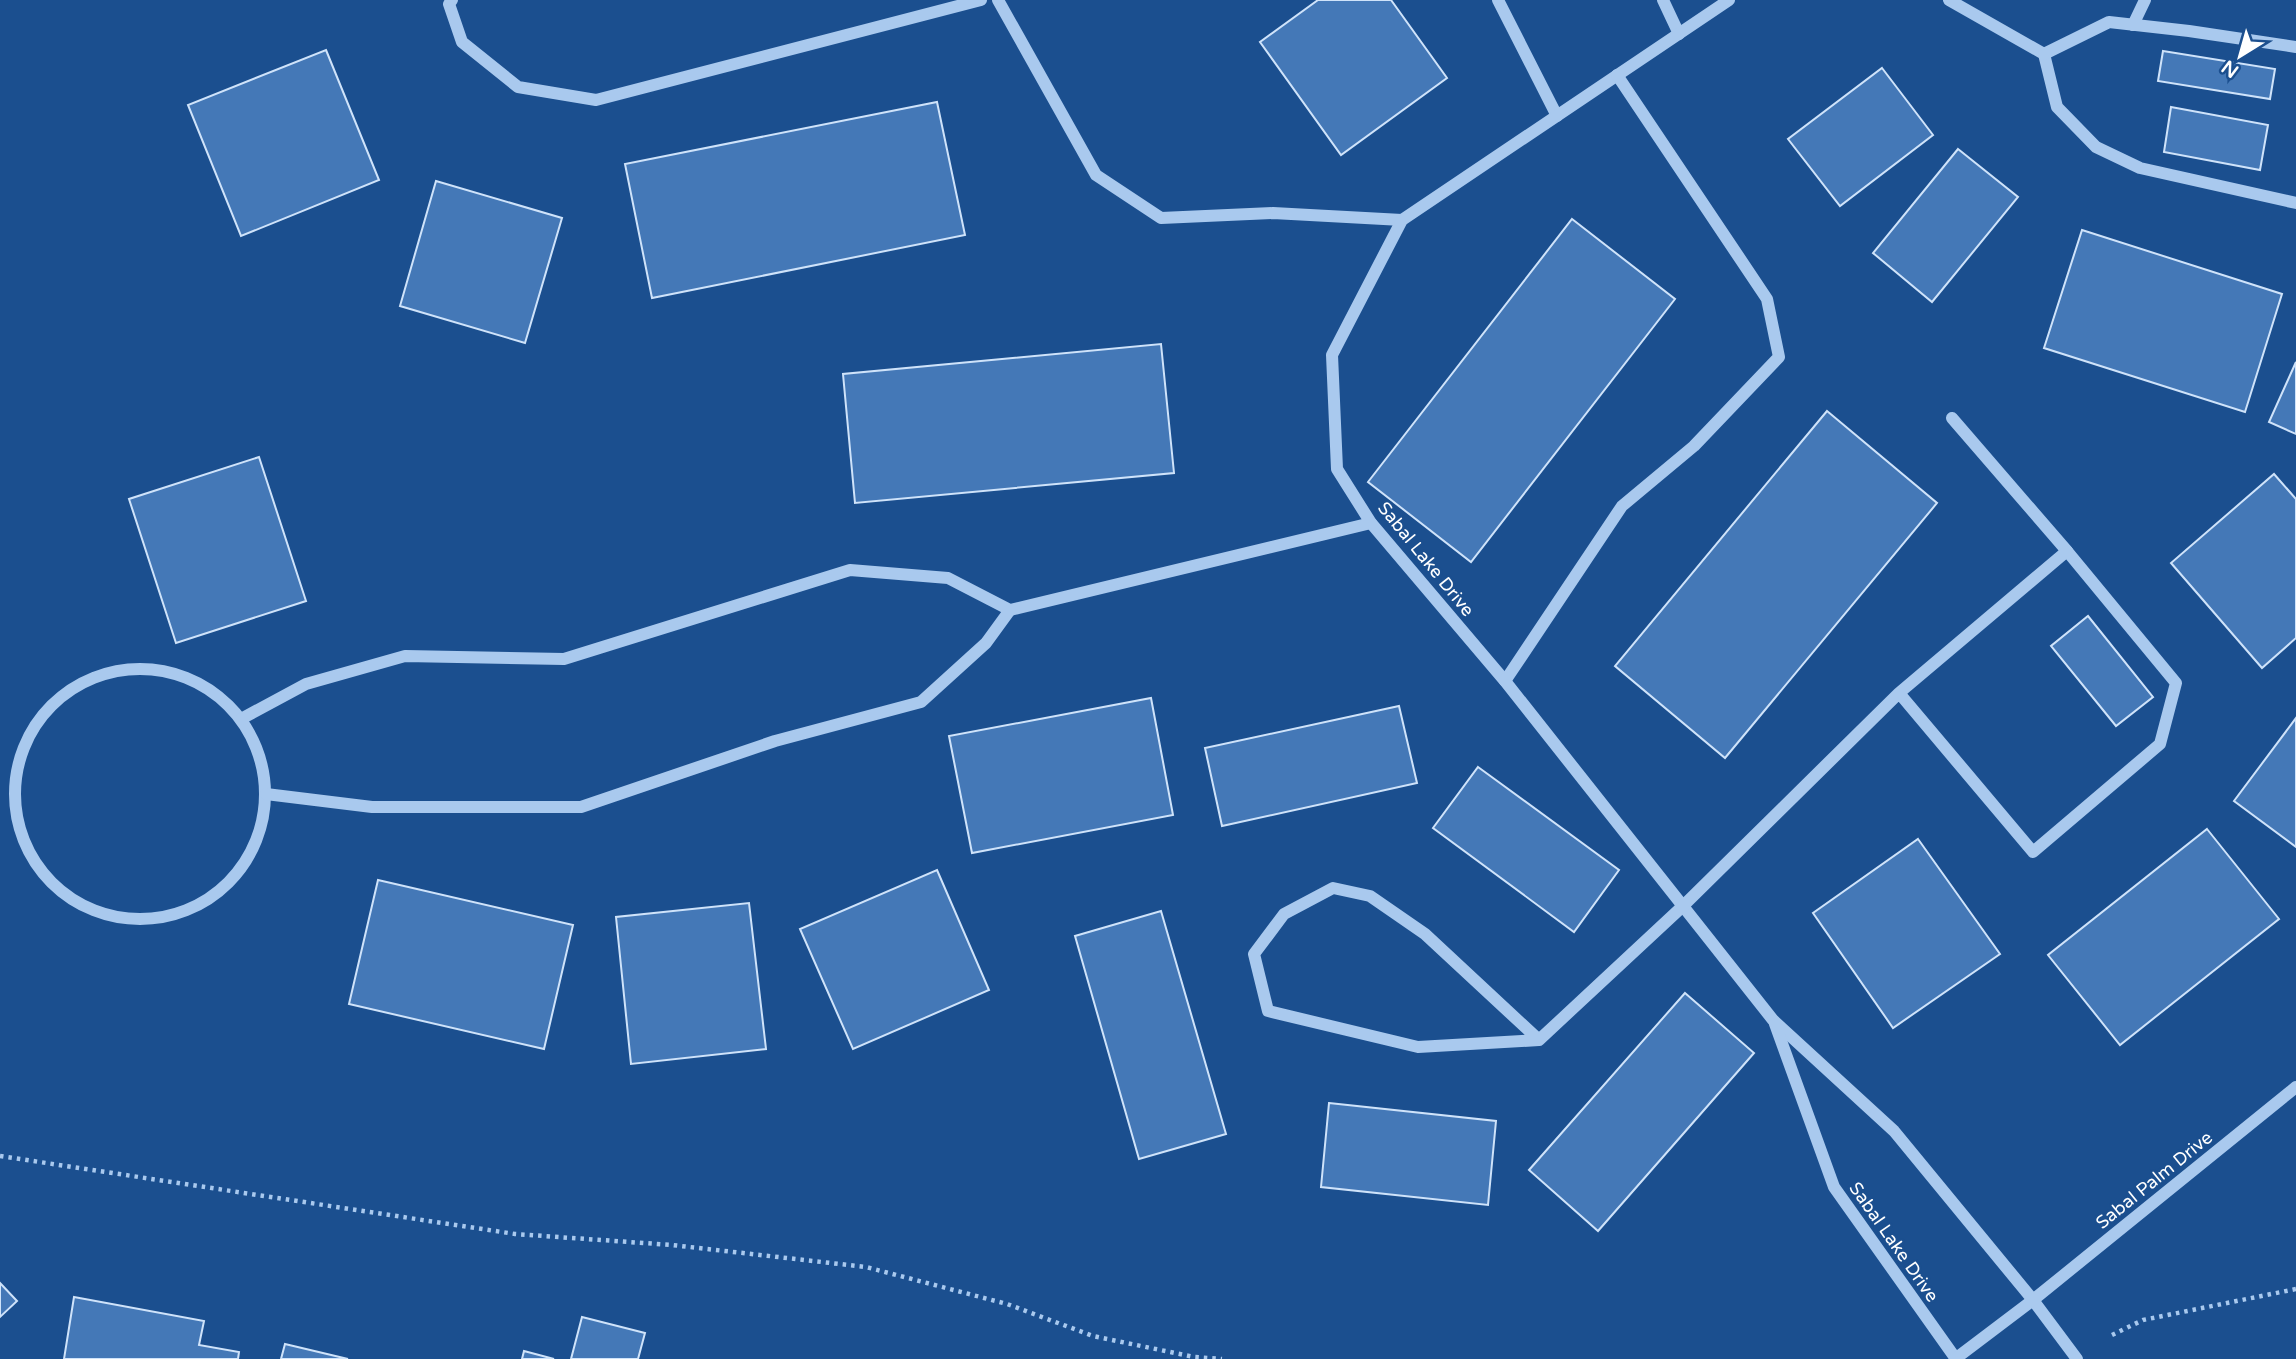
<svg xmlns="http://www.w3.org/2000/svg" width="2296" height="1359" viewBox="0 0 2296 1359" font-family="'Varela Round',sans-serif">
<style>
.building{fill:#4478b7;stroke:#cfe3fa;stroke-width:2}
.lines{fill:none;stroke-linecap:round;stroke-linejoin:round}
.path{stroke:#a9c9ee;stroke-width:4.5;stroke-dasharray:3.5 5;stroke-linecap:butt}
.minor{stroke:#a9c9ee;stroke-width:12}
.labels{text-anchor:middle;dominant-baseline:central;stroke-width:5;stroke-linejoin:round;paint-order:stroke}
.street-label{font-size:18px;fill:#fff;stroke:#1b4f8f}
</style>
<rect width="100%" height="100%" fill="#1b4f8f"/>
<!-- building -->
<g class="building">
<polygon points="1318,0 1391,0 1447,78 1341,155 1260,42"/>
<polygon points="326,50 379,180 241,236 188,105"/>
<polygon points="2163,51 2275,69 2270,99 2158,81"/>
<polygon points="1882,68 1933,135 1840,206 1788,139"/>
<polygon points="937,102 965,235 652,298 625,164"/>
<polygon points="2171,107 2268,125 2260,170 2164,152"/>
<polygon points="1958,149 2018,197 1932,302 1873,253"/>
<polygon points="436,181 562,218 525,343 400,306"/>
<polygon points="1572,219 1675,299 1471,562 1368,482"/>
<polygon points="2082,230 2282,294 2245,412 2044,348"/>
<polygon points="1161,344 1174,473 855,503 843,374"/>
<polygon points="2296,362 2296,434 2269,422"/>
<polygon points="1827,411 1937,503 1725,758 1615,666"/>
<polygon points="259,457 306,601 176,643 129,499"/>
<polygon points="2274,474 2296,499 2296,638 2262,668 2171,563"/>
<polygon points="2088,616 2153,697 2116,726 2051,646"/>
<polygon points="1151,698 1173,815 972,853 949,736"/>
<polygon points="1399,706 1417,783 1222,826 1205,748"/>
<polygon points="2296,718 2296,847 2234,801"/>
<polygon points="1478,767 1619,870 1574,932 1433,828"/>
<polygon points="2207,829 2279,919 2120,1045 2048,955"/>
<polygon points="1918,839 2000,954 1893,1028 1813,913"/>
<polygon points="937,870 989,990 853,1049 800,929"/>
<polygon points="378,880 573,925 544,1049 349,1004"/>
<polygon points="749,903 766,1049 631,1064 616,917"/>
<polygon points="1161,911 1226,1134 1139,1159 1075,936"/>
<polygon points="1685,993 1754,1053 1598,1231 1529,1170"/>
<polygon points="1329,1103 1496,1121 1488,1205 1321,1187"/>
<polygon points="0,1283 17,1301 0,1317"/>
<polygon points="74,1297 204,1321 199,1345 239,1352 238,1359 64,1359"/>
<polygon points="582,1317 645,1333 638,1359 571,1359"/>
<polygon points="285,1344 348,1359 281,1359"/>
<polygon points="524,1351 554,1359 522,1359"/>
</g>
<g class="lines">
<!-- path -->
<g class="path">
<polyline points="0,1156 515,1234 672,1245 866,1267 1007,1304 1093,1336 1194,1357 1222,1359"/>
<polyline points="2112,1335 2143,1320 2296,1289"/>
</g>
<!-- minor -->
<g class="minor">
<polyline points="452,0 449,4 462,42 518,87 596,100 981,0"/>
<polyline points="998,0 1096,175 1161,218 1273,213 1402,220"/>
<polyline points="1498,0 1557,116"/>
<polyline points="1663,0 1679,34"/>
<polyline points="1729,0 1402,220 1332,355 1337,469 1371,523 1505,681 1773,1020 1894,1131 2033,1300 2077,1359"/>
<polyline points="1949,0 2044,54 2057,107 2096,147 2140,168 2296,203"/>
<polyline points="2133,25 2145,0"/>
<polyline points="2044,54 2109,22 2189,31 2296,47"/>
<polyline points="1952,418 2067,551"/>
<circle cx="140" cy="794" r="125"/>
<polyline points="1505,681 1622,506 1694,446 1779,357 1767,299 1617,75"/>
<polyline points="241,719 306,684 405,656 564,659 850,570 948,578 1010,610 1371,523"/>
<polyline points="266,794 372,807 581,807 775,741 921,702 986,643 1010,610"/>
<polyline points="1775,1024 1834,1187 1956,1359"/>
<polyline points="1539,1040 1425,934 1370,896 1333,888 1284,914 1254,954 1268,1011 1418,1047 1539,1040 1683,906 1899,693 2067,551 2176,683 2160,744 2033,852 1899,693"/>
<polyline points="1955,1359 2033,1300 2296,1087"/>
</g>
</g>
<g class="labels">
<!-- street labels -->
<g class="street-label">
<text transform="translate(1426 559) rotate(51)">Sabal Lake Drive</text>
<text transform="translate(2154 1180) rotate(-39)">Sabal Palm Drive</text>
<text transform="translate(1894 1242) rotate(55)">Sabal Lake Drive</text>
</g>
</g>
<!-- north arrow -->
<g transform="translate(2240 56) rotate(217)" stroke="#1b4f8f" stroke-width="5" paint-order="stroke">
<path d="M0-5L12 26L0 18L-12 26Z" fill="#ffffff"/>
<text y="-10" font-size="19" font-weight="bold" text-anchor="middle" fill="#ffffff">N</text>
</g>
</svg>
